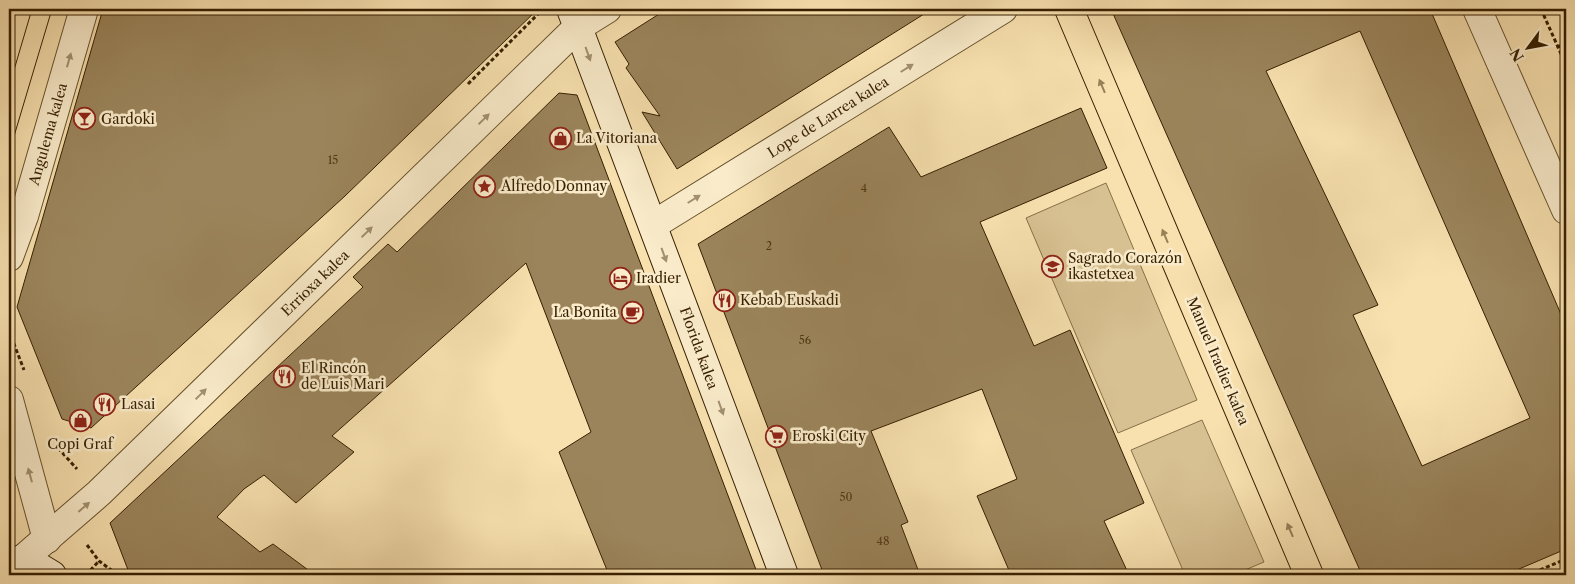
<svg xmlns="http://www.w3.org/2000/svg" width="1575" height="584" viewBox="0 0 1575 584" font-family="'Libre Caslon Text',serif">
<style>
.green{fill:#d7c091;stroke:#867048}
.building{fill:#9b845b;stroke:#361f00;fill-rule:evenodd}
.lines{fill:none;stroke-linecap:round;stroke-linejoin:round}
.street-casing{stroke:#66502c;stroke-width:30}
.secondary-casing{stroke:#361f00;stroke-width:30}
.primary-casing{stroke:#361f00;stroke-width:30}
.path{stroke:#361f00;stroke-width:3;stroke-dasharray:4 2.5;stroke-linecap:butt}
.street{stroke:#faeccb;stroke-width:28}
.secondary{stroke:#faeccb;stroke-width:28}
.primary{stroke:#f8e1af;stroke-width:28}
.tram{stroke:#361f00;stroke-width:1}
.oneway{fill:#a29070}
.oneway2{fill:#978058}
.labels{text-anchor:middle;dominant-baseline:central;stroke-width:5;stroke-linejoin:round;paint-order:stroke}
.number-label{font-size:11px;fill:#4f3817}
.street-label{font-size:14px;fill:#361f00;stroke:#faeccb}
.poi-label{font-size:14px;fill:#361f00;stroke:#faeccb;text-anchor:start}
</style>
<rect width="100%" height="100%" fill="#f8e1af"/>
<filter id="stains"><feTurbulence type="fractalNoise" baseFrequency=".004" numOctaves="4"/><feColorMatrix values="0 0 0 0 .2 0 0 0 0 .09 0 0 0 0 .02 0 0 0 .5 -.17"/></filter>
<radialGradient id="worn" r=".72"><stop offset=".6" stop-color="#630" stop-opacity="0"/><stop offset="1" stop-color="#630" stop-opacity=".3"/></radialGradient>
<!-- green -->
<g class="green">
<polygon points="1106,183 1197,400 1118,433 1026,218"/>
<polygon points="1202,420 1264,562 1233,575 1185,575 1131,450"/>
</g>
<!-- building -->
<g class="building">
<polygon points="103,9 538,9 345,196 91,428 62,419 17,307"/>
<polygon points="667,9 932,9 677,169 642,112 660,116 626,68 629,64 615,42"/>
<path d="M 1111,9 L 1430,9 L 1566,326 L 1566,549 L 1505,575 L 1362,575 ZM 1360,31 L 1530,418 L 1422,466 L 1353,315 L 1378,305 L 1266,71 Z"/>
<polygon points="559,93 577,95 758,575 609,575 559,452 591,432 526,263 332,436 354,452 296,503 264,475 244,489 217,517 260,552 273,544 315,575 130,575 110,523 363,287 353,277 388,244 397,252"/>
<polygon points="1081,108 1107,168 980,222 1034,346 1070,330 1144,503 1104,521 1129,575 1011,575 977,496 1017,479 982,389 871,431 908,522 901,525 920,575 824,575 698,244 889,127 921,177"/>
</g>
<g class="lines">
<defs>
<g id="street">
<polyline points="1477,9 1566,210"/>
<polyline points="653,225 1003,9"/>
<polyline points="9,257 24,216 84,9"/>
<polyline points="9,400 47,539"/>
<polyline points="24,558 99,493 578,27 607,9"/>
</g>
<g id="secondary">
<polyline points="571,9 784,575"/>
<polyline points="9,565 24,558 52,575"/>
</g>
<polyline id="primary" points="1069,9 1309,575"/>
</defs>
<!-- street casing -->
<use href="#street" class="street-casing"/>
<!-- secondary casing -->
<use href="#secondary" class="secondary-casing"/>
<!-- primary casing -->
<use href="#primary" class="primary-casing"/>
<!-- path -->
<g class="path">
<polyline points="1541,9 1566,65"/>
<polyline points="640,14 648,9"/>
<polyline points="1558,47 1566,43"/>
<polyline points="468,84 538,14"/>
<polyline points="9,331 24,370"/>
<polyline points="58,448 77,469"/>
<polyline points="87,545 99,561 118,575"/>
<polyline points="86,575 99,561"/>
<polyline points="1528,575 1566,559"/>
</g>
<!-- street -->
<use href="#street" class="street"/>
<!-- secondary -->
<use href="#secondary" class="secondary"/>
<!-- primary -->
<use href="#primary" class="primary"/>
<!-- tram -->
<g class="tram">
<polyline points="9,87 32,9"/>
<polyline points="9,153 52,9"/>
</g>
</g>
<!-- one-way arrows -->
<defs><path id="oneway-solid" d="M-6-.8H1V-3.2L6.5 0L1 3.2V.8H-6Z" transform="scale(1.25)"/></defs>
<g class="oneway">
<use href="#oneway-solid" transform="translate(588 54) rotate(70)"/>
<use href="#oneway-solid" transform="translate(69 60) rotate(-74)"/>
<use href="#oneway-solid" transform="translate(907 68) rotate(-32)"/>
<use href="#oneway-solid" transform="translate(484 119) rotate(-44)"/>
<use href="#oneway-solid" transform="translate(694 199) rotate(-32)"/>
<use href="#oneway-solid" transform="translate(367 232) rotate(-44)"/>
<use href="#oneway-solid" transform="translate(664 255) rotate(70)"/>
<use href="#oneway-solid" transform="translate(201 394) rotate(-44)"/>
<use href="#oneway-solid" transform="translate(721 408) rotate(70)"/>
<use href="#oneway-solid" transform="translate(30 475) rotate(-105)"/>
<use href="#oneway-solid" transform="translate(84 507) rotate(-41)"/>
</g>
<g class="oneway2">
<use href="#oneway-solid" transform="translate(1102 86) rotate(-113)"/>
<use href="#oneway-solid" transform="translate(1165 236) rotate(-113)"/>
<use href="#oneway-solid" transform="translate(1290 530) rotate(-113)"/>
</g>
<!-- icons -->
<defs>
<symbol id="bar-ring" viewBox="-11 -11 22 22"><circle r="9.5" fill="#faeccb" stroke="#8f2418" stroke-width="1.5"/><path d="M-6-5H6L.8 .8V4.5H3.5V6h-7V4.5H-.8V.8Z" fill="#8f2418"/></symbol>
<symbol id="shop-ring" viewBox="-11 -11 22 22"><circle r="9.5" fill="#faeccb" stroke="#8f2418" stroke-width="1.5"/><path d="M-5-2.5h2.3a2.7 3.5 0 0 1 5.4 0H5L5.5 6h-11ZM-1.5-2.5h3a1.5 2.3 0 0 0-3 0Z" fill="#8f2418"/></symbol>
<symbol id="sight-ring" viewBox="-11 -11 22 22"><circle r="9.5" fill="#faeccb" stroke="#8f2418" stroke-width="1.5"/><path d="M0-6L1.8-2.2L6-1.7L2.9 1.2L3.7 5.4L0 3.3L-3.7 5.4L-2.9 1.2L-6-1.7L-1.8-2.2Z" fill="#8f2418"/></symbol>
<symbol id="school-ring" viewBox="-11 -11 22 22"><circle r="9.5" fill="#faeccb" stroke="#8f2418" stroke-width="1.5"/><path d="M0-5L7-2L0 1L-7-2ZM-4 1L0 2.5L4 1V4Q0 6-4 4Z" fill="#8f2418"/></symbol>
<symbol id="hotel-ring" viewBox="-11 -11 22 22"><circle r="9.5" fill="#faeccb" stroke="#8f2418" stroke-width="1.5"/><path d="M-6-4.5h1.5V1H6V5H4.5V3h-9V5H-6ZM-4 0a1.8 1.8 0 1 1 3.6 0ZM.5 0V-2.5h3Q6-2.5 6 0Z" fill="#8f2418"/></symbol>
<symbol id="restaurant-ring" viewBox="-11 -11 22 22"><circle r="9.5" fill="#faeccb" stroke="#8f2418" stroke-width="1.5"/><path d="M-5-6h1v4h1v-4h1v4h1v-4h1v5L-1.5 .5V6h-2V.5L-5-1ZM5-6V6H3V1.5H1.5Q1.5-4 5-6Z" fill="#8f2418"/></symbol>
<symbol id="cafe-ring" viewBox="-11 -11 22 22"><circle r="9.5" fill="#faeccb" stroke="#8f2418" stroke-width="1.5"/><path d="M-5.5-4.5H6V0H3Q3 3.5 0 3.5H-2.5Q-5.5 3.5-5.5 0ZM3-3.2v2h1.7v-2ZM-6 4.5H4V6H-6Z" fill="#8f2418"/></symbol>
<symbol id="supermarket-ring" viewBox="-11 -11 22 22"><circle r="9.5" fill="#faeccb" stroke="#8f2418" stroke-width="1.5"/><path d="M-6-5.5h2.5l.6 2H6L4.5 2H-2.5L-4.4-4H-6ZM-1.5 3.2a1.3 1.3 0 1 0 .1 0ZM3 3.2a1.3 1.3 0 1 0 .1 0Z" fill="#8f2418"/></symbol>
</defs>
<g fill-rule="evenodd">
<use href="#bar-ring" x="72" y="106" width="25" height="25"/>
<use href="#shop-ring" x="548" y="126" width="25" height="25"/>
<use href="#sight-ring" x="472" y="174" width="25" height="25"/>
<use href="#school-ring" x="1040" y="254" width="25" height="25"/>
<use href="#hotel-ring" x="608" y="266" width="25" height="25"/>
<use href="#restaurant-ring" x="712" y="288" width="25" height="25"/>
<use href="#cafe-ring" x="620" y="300" width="25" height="25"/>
<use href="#restaurant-ring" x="272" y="364" width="25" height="25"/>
<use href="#restaurant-ring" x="92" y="392" width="25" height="25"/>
<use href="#shop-ring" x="68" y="408" width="25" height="25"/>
<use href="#supermarket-ring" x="764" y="424" width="25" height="25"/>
</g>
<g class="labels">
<!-- number labels -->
<g class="number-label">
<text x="333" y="160">15</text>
<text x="864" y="188">4</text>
<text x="769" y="246">2</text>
<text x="805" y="340">56</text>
<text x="846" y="497">50</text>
<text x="883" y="541">48</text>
</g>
<!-- street labels -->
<g class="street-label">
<text transform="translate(828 117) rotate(-32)">Lope de Larrea kalea</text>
<text transform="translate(48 134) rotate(-74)">Angulema kalea</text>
<text transform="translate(315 283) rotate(-44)">Errioxa kalea</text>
<text transform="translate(699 348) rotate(70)">Florida kalea</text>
<text transform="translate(1218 361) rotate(67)">Manuel Iradier kalea</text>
</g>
<!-- poi labels -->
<g class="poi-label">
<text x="101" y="119">Gardoki</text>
<text x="576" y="138">La Vitoriana</text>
<text x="501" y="186">Alfredo Donnay</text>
<text x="1068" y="258">Sagrado Corazón<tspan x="1068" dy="16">ikastetxea</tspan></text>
<text x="636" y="278">Iradier</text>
<text x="740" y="300">Kebab Euskadi</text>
<text x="617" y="312" text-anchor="end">La Bonita</text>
<text x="301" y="368">El Rincón<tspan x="301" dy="16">de Luis Mari</tspan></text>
<text x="121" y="404">Lasai</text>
<text x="792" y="436">Eroski City</text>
<text x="80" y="444" text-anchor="middle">Copi Graf</text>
</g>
</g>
<!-- margin -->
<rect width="1575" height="584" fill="none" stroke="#f8e1af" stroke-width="30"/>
<rect x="10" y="10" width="1555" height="564" fill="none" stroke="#361f00" stroke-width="2.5"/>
<rect x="15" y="15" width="1545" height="554" fill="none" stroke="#361f00"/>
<!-- north arrow -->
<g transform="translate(1528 48) rotate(238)" stroke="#faeccb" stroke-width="4" paint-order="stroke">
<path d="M0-4L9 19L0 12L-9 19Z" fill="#361f00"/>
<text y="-8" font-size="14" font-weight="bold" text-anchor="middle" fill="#361f00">N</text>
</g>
<rect width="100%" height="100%" filter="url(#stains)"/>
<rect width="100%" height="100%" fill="url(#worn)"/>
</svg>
